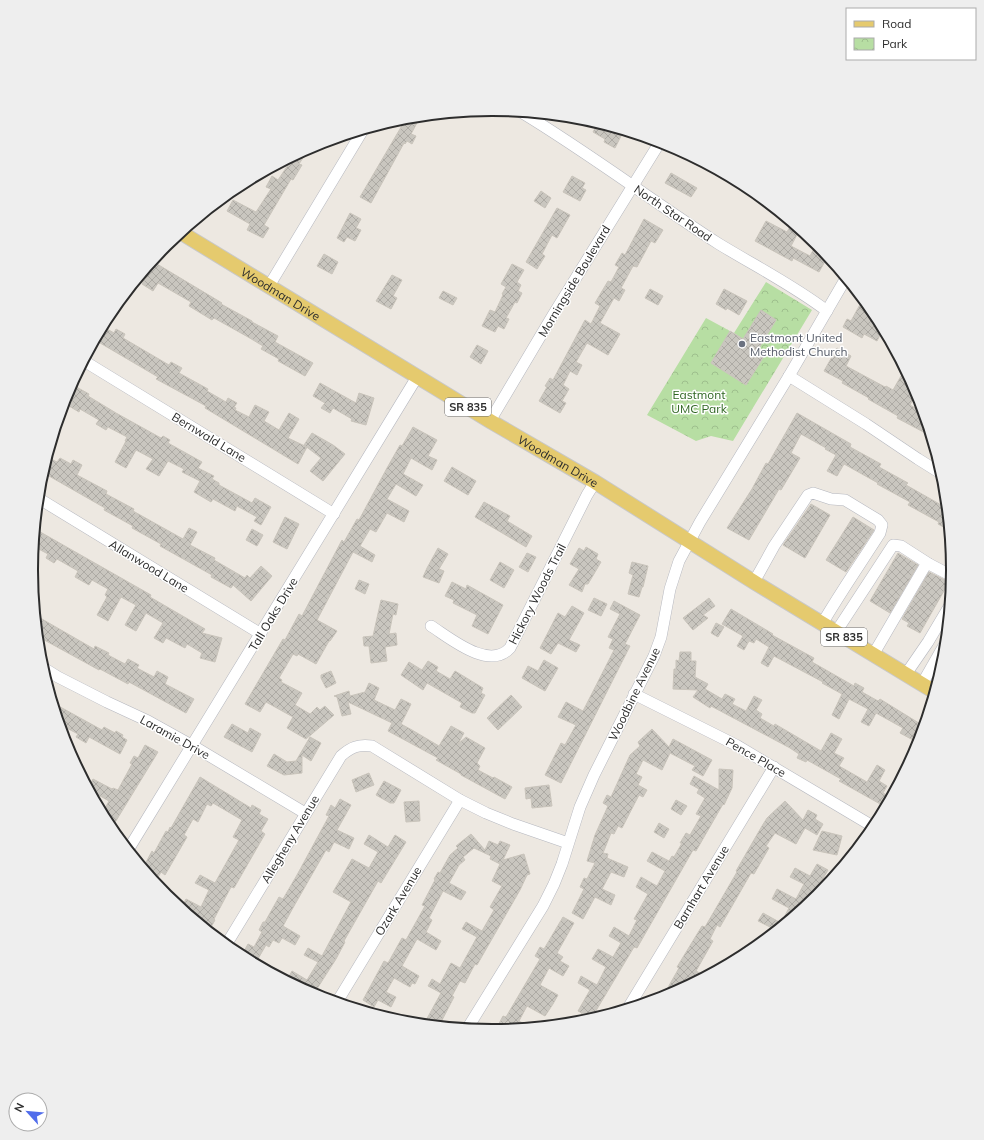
<svg xmlns="http://www.w3.org/2000/svg" width="984" height="1140" viewBox="0 0 984 1140" font-family="Mulish,sans-serif">
<style>
.park{fill:url(#park-crowns)}
.building{fill:url(#building-cross-hatch);stroke:#c9c4bb}
.lines{fill:none;stroke-linecap:round;stroke-linejoin:round}
.minor-casing{stroke:#b5b7bf;stroke-width:12}
.major-casing{stroke:#c8c8c8;stroke-width:16}
.minor{stroke:#fff;stroke-width:11}
.major{stroke:#e5ca6e;stroke-width:14}
.worship-dot{fill:#6b7280;stroke:#fff;stroke-width:1.5}
.labels{text-anchor:middle;dominant-baseline:central;stroke-width:3;stroke-linejoin:round;paint-order:stroke}
.shield{fill:#fff;stroke:#6c6c6c;stroke-width:1}
.shield-label{font-size:11px;font-weight:bold;fill:#2d2d2d}
.street-label{font-size:12px;fill:#2d2d2d;stroke:#fff}
.worship-label{font-size:12px;fill:#5b616d;stroke:#fff;text-anchor:start}
.park-label{font-size:12px;fill:#2f6622;stroke:#fff}
.rim{fill:none;stroke:#2d2d2d;stroke-width:2}
</style>
<defs>
<pattern id="park-crowns" width="20" height="18" patternUnits="userSpaceOnUse"><rect width="20" height="18" fill="#b7dea3"/><path d="M2 6a3 3 0 1 1 6 0M12 15a3 3 0 1 1 6 0" fill="none" stroke="#9ebf8d"/></pattern>
<pattern id="building-cross-hatch" width="8" height="8" patternUnits="userSpaceOnUse"><rect width="8" height="8" fill="#c9c6bf"/><path d="M0 0l8 8M0 8l8-8" fill="none" stroke="#adaaa4"/></pattern>
</defs>
<rect width="100%" height="100%" fill="#ede8e1"/>
<!-- park -->
<polygon class="park" points="766,282 812,310 733,441 711,436 696,441 647,415 706,318 730,331 711,363 746,385 766,353 759,348 776,320 761,311 743,339 734,333"/>
<!-- building -->
<g class="building">
<polygon points="407,117 410,117 418,121 411,134 416,136 412,144 407,141 405,144 404,143 371,203 360,197"/>
<polygon points="598,123 605,125 622,134 615,148 604,142 605,139 593,132"/>
<polygon points="310,147 299,164 302,165 293,180 291,179 264,225 269,228 263,238 247,230 250,224 227,211 233,200 256,212 271,189 266,187 272,176 278,180 294,156"/>
<polygon points="671,173 697,188 691,197 665,183"/>
<polygon points="572,176 585,183 582,188 586,190 580,201 563,192"/>
<polygon points="541,191 551,198 545,208 534,201"/>
<polygon points="557,208 570,215 557,238 552,235 542,254 545,256 537,269 526,262"/>
<polygon points="350,213 361,219 356,228 361,230 355,241 347,237 344,242 337,238"/>
<polygon points="644,219 663,230 655,243 651,241 637,267 633,266 621,288 625,290 619,301 614,298 600,323 620,334 608,355 587,343 576,362 582,365 577,375 570,371 563,385 569,389 562,401 566,403 560,413 539,401 547,387 545,386 550,378 553,380 585,320 591,324 600,306 595,303 608,281 611,282 619,267 615,265 622,253 625,255"/>
<polygon points="766,221 787,232 792,223 800,229 791,246 810,256 817,243 818,244 828,256 819,272 793,258 792,261 755,241"/>
<polygon points="324,254 338,262 332,274 317,266"/>
<polygon points="152,261 222,303 221,304 252,321 252,322 278,336 275,342 313,363 305,376 278,361 279,359 261,349 263,346 248,337 214,318 212,320 189,306 191,302 158,283 153,291 142,284 147,275 142,273"/>
<polygon points="512,264 524,270 517,282 521,285 518,291 522,293 517,303 515,302 506,318 509,319 504,329 498,326 495,332 482,326 490,310 495,312 503,295 502,294 506,287 501,284"/>
<polygon points="392,275 402,280 393,296 397,298 391,309 376,301"/>
<polygon points="650,289 663,296 658,305 645,298"/>
<polygon points="724,289 747,301 739,315 727,308 726,310 716,304"/>
<polygon points="443,291 457,298 453,305 439,298"/>
<polygon points="863,299 875,314 883,329 877,341 864,334 862,338 843,327 847,319 851,321"/>
<polygon points="761,310 776,320 759,348 766,353 746,385 711,363 730,331 743,339"/>
<polygon points="102,326 114,333 116,329 125,334 123,338 169,365 171,362 182,368 179,373 208,389 207,391 226,402 228,398 237,403 234,407 236,408 235,410 249,417 255,405 269,412 264,421 279,430 289,413 299,419 288,438 307,447 298,464 205,408 206,406 156,379 158,377 95,340"/>
<polygon points="477,345 488,351 481,364 470,357"/>
<polygon points="837,348 851,356 846,366 885,387 886,386 893,390 901,376 909,380 908,383 914,387 917,392 910,405 924,413 931,436 897,418 898,416 868,399 869,398 842,383 843,381 824,371"/>
<polygon points="320,383 356,403 359,393 374,398 366,425 351,421 352,419 333,408 330,413 321,408 325,403 313,396"/>
<polygon points="71,384 89,394 88,396 116,413 161,438 163,436 170,440 168,443 202,462 198,468 214,476 212,479 219,483 219,485 252,503 255,498 271,507 261,525 254,521 257,517 237,506 235,511 213,499 211,502 194,492 200,481 182,472 184,469 168,461 159,476 146,469 153,459 136,450 126,468 115,462 126,441 125,441 127,437 108,427 106,430 96,424 99,420 80,409 79,412 69,406 71,402 65,399"/>
<polygon points="797,413 851,444 850,447 881,464 879,467 908,483 906,485 943,506 941,508 947,511 949,530 938,524 939,522 908,505 910,502 877,484 878,483 844,464 837,476 827,471 836,455 825,449 826,448 801,434 791,453 800,458 781,490 779,489 749,540 727,528 752,489 766,463 768,464"/>
<polygon points="413,427 437,440 428,456 437,460 432,470 411,458 403,474 423,485 416,496 396,484 387,499 409,511 404,522 387,513 376,532 370,529 360,546 375,555 372,562 353,552 317,620 337,631 330,641 329,641 316,664 298,654 297,656 293,654 279,678 282,680 281,682 302,693 295,705 310,714 317,707 320,710 325,706 334,715 306,739 287,728 293,717 266,702 260,712 245,704 283,639 285,640 299,614 302,616 342,540 344,542 357,519 359,520 387,468 400,445 402,446"/>
<polygon points="312,433 333,445 345,454 323,481 310,471 321,458 304,445"/>
<polygon points="47,457 57,462 60,458 71,464 73,460 82,465 77,475 107,491 106,494 134,509 133,511 183,539 189,528 197,532 190,545 215,558 214,560 245,578 247,575 250,578 261,566 272,576 251,601 233,585 231,588 211,577 212,575 160,546 161,544 132,528 133,526 104,510 105,508 42,472"/>
<polygon points="452,467 476,481 468,495 444,481"/>
<polygon points="484,502 510,516 507,521 532,536 526,547 475,517"/>
<polygon points="811,504 830,515 805,558 783,545"/>
<polygon points="285,517 299,524 287,549 273,542"/>
<polygon points="853,517 874,530 846,572 826,560"/>
<polygon points="35,529 151,595 150,597 205,629 202,633 222,638 215,662 200,658 202,653 187,644 185,648 166,638 163,643 154,638 163,623 146,613 136,631 125,625 136,605 121,597 108,621 97,615 107,597 105,595 108,589 92,580 89,585 75,577 78,571 57,559 54,563 46,558 48,554 33,546"/>
<polygon points="252,529 263,535 257,546 246,540"/>
<polygon points="586,547 598,554 596,559 601,562 588,584 585,584 582,592 569,585 579,569 570,564 579,548 584,551"/>
<polygon points="438,548 448,554 439,569 444,571 439,583 423,577 427,568"/>
<polygon points="527,553 536,557 528,572 519,567"/>
<polygon points="898,553 918,565 890,613 870,601"/>
<polygon points="500,562 514,570 504,588 490,580"/>
<polygon points="632,562 648,566 643,587 642,587 639,597 628,594 633,575 629,573"/>
<polygon points="929,572 949,582 920,633 907,626 909,623 902,619"/>
<polygon points="359,580 369,584 365,594 355,589"/>
<polygon points="452,582 466,589 467,585 503,605 488,634 472,626 477,615 453,603 454,600 445,596"/>
<polygon points="594,598 607,604 601,616 588,610"/>
<polygon points="709,598 715,606 703,615 708,618 693,630 683,618"/>
<polygon points="381,600 398,604 396,615 393,614 389,634 396,633 397,645 385,647 387,661 371,663 369,646 364,646 363,637 373,636"/>
<polygon points="614,601 640,615 625,644 630,646 561,783 545,775 561,743 565,745 576,725 558,717 566,702 583,711 610,658 614,650 609,648 613,639 608,637 620,614 610,609"/>
<polygon points="572,606 584,613 569,640 580,645 576,652 558,643 551,654 540,648 558,613 565,617"/>
<polygon points="731,609 773,634 772,635 814,658 812,662 854,686 855,683 864,688 862,692 878,701 880,699 922,725 913,740 900,733 903,728 876,713 869,726 861,722 868,709 849,699 839,719 832,715 842,694 822,683 823,682 774,656 768,667 761,663 769,647 756,639 754,643 749,641 744,650 737,646 743,636 722,624"/>
<polygon points="35,615 94,649 95,646 109,653 108,655 125,664 128,659 139,665 137,668 154,677 157,671 168,677 165,684 194,699 186,713 129,682 128,684 100,669 99,670 37,636"/>
<polygon points="716,623 724,627 718,637 711,633"/>
<polygon points="680,652 691,652 691,661 696,661 695,677 708,684 705,689 722,699 725,694 735,699 732,704 746,711 754,696 762,700 756,710 762,714 760,718 774,726 775,724 821,751 831,733 842,739 834,753 844,758 839,766 867,782 877,765 885,770 879,781 887,786 883,793 887,795 882,805 839,781 841,779 807,760 806,762 797,758 799,754 790,748 711,706 710,708 693,697 698,690 673,689 674,669 676,669 676,660 679,661"/>
<polygon points="544,660 558,668 545,691 522,678 528,666 538,671"/>
<polygon points="428,661 438,667 436,671 450,679 455,671 483,688 481,693 485,695 475,713 472,713 460,707 462,703 427,683 423,690 401,675 409,662 422,670"/>
<polygon points="331,671 336,683 326,688 321,678 321,675"/>
<polygon points="369,683 379,688 374,700 395,710 401,699 411,704 401,724 412,730 439,746 451,726 464,733 458,744 466,737 485,748 477,763 480,766 478,770 493,778 494,777 512,787 505,799 461,775 461,774 436,760 438,758 388,731 392,723 348,702 351,714 342,716 337,697 334,696 349,691 350,696 365,692"/>
<polygon points="511,695 522,707 498,730 487,718"/>
<polygon points="53,703 102,730 104,727 115,733 116,731 123,735 122,737 127,740 120,754 89,737 86,743 76,737 78,734 59,724"/>
<polygon points="232,724 248,733 250,728 261,734 252,752 224,737"/>
<polygon points="652,729 669,747 673,739 712,760 703,776 692,770 695,766 670,753 662,770 643,760 636,774 642,777 638,785 647,790 643,797 639,795 622,828 618,826 614,834 611,833 603,853 608,854 607,858 628,867 624,877 611,872 602,889 615,895 611,905 595,897 583,919 572,913 584,889 580,887 584,878 587,879 595,863 587,861 595,835 608,806 603,803 607,795 611,797 630,755 640,746 638,742"/>
<polygon points="310,737 321,743 311,761 302,755 302,773 284,775 267,766 274,754 287,762 296,761"/>
<polygon points="145,745 158,752 111,829 102,814 109,801 95,793 93,797 88,788 93,779 112,789 113,788 118,790 132,764 130,763 134,756 138,758"/>
<polygon points="719,769 733,770 732,788 724,805 723,804 696,851 693,850 637,948 634,947 591,1019 576,1023 582,1013 578,1011 590,990 578,983 581,976 597,985 606,967 592,959 598,949 613,957 621,943 609,936 614,927 629,936 637,920 634,919 648,894 636,887 641,877 657,886 665,871 647,861 652,852 669,861 672,856 674,857 682,843 680,843 686,833 690,835 701,816 696,814 705,798 697,793 699,789 690,784 694,776 719,790"/>
<polygon points="369,773 374,785 356,792 352,780"/>
<polygon points="200,777 251,808 252,805 261,810 259,814 268,819 261,831 265,834 234,888 231,887 214,919 215,920 210,929 207,927 206,929 196,920 198,917 181,908 186,899 201,907 209,890 195,883 200,875 215,883 239,840 233,837 242,820 213,803 211,806 207,804 198,822 193,819 184,835 187,837 165,875 161,872 155,883 143,868 152,851 154,853 166,831 168,832 170,827 171,828"/>
<polygon points="384,781 401,790 394,803 390,803 376,795"/>
<polygon points="549,785 552,806 532,808 531,798 526,799 525,788"/>
<polygon points="340,799 351,805 337,830 354,838 349,849 334,842 329,852 326,850 294,906 283,926 300,936 295,945 282,938 279,943 273,940 269,947 266,945 255,964 244,958 246,955 243,953 248,944 254,947 262,932 259,930 263,922 265,922 279,897 283,899 297,875 329,816 326,815 331,805 335,808"/>
<polygon points="676,800 687,806 681,815 671,809"/>
<polygon points="419,801 420,821 406,822 404,802"/>
<polygon points="785,801 803,820 808,810 817,815 815,819 823,824 817,835 805,828 796,844 775,833 766,846 769,848 754,874 751,873 720,927 717,925 710,939 713,941 696,971 705,976 694,982 688,979 682,988 662,998 679,968 677,967 702,926 705,927 719,903 737,872 736,871 762,826 767,818"/>
<polygon points="659,823 669,829 664,838 654,832"/>
<polygon points="822,831 842,836 837,855 813,850"/>
<polygon points="471,834 485,850 489,841 498,845 500,841 510,845 503,860 524,854 530,874 527,875 520,890 477,965 475,964 465,983 460,981 452,996 454,997 439,1026 424,1024 441,993 428,986 432,979 440,984 451,963 460,968 477,937 462,929 466,922 482,931 494,910 490,907 502,886 492,881 500,864 490,859 491,856 474,848 463,857 465,860 459,865 449,883 466,892 461,900 443,891 429,918 432,920 426,932 441,941 436,950 417,939 402,966 419,976 415,984 412,983 410,987 394,978 386,992 396,997 391,1007 378,1000 374,1007 363,1000 384,961 388,963 402,938 406,940 425,906 422,905 435,880 434,879 438,872 440,873 450,855 458,848 456,846"/>
<polygon points="369,835 388,847 395,835 406,842 381,883 378,881 344,941 345,942 336,959 313,995 302,989 303,987 288,978 292,971 307,980 318,962 304,955 308,948 322,956 351,902 333,892 352,859 369,868 378,852 364,844"/>
<polygon points="817,864 828,870 808,904 776,930 758,921 763,913 781,923 789,908 772,899 777,889 796,899 804,884 790,877 795,868 810,876"/>
<polygon points="563,917 574,923 557,953 563,957 560,961 569,966 563,976 549,968 540,985 558,995 553,1004 545,1016 527,1006 519,1021 530,1027 495,1031 503,1016 506,1017 540,959 535,956 540,947 544,949"/>
</g>
<g class="lines">
<defs>
<g id="minor">
<path d="M 521,112 C 589,153 652,201 719,244 C 755,266 793,285 827,311"/>
<polyline points="269,286 363,130"/>
<polyline points="84,361 334,514"/>
<polyline points="789,376 866,424 918,459 942,474"/>
<polyline points="490,421 553,315 660,142"/>
<polyline points="38,498 261,634"/>
<path d="M 754,582 L 774,546 L 808,495 L 813,493 L 831,499 L 845,500 L 878,520 L 882,525 L 880,533 C 861,563 840,593 822,624"/>
<path d="M 431,626 C 450,638 489,671 510,648 L 587,495 L 595,482"/>
<polyline points="836,632 893,545 901,546 929,564"/>
<polyline points="873,655 925,566 929,564 952,576"/>
<polyline points="42,667 58,677 107,702 148,721 193,746 305,813"/>
<polyline points="906,674 928,642 950,605"/>
<polyline points="922,684 946,642"/>
<polyline points="634,694 736,745 874,827"/>
<polyline points="128,850 417,377"/>
<path d="M 226,945 L 341,756 C 351,747 359,744 372,746 L 460,800 L 486,813 L 513,824 L 568,843"/>
<polyline points="337,1002 460,800"/>
<polyline points="628,1008 774,767"/>
<polyline points="467,1029 543,906 554,884 562,864 580,807 594,775 654,656 661,637 670,589 679,561 700,522 789,376 846,278"/>
</g>
<g id="major">
<path id="s1" d="M 180,232 L 490,421 L 595,482 L 754,582 L 935,692"/>
</g>
</defs>
<!-- minor casing -->
<use href="#minor" class="minor-casing"/>
<!-- major casing -->
<use href="#major" class="major-casing"/>
<!-- minor -->
<use href="#minor" class="minor"/>
<!-- major -->
<use href="#major" class="major"/>
</g>
<!-- markers -->
<circle class="worship-dot" cx="742" cy="344" r="4"/>
<g class="labels">
<!-- shield labels -->
<g class="shield">
<rect x="445" y="398" width="46" height="18" rx="3"/>
<rect x="821" y="628" width="46" height="18" rx="3"/>
</g>
<g class="shield-label">
<text x="468" y="407">SR 835</text>
<text x="844" y="637">SR 835</text>
</g>
<!-- street labels -->
<g class="street-label">
<text transform="translate(673 213) rotate(34)">North Star Road</text>
<text transform="translate(574 281) rotate(-59)">Morningside Boulevard</text>
<text stroke="none"><textPath href="#s1" startOffset="118">Woodman Drive</textPath></text>
<text transform="translate(209 437) rotate(31)">Bernwald Lane</text>
<text stroke="none"><textPath href="#s1" startOffset="442">Woodman Drive</textPath></text>
<text transform="translate(149 566) rotate(31)">Allanwood Lane</text>
<text transform="translate(537 594) rotate(-63)">Hickory Woods Trail</text>
<text transform="translate(273 614) rotate(-59)">Tall Oaks Drive</text>
<text transform="translate(634 694) rotate(-64)">Woodbine Avenue</text>
<text transform="translate(175 737) rotate(29)">Laramie Drive</text>
<text transform="translate(756 757) rotate(30)">Pence Place</text>
<text transform="translate(290 839) rotate(-59)">Allegheny Avenue</text>
<text transform="translate(701 887) rotate(-59)">Barnhart Avenue</text>
<text transform="translate(398 901) rotate(-59)">Ozark Avenue</text>
</g>
<!-- worship labels -->
<g class="worship-label">
<text x="750" y="337">Eastmont United<tspan x="750" dy="14">Methodist Church</tspan></text>
</g>
<!-- park labels -->
<g class="park-label">
<text x="699" y="394">Eastmont<tspan x="699" dy="14">UMC Park</tspan></text>
</g>
</g>
<!-- crop -->
<path d="M0 0H984V1140H0ZM38 570a454 454 0 1 1 908 0a454 454 0 1 1-908 0Z" fill="#eee" fill-rule="evenodd"/>
<path class="rim" d="M38 570a454 454 0 1 1 908 0a454 454 0 1 1-908 0Z"/>
<!-- legend -->
<rect x="846" y="8" width="130" height="52" fill="#ffffff" stroke="#ababab"/>
<rect x="854" y="21" width="20" height="6" fill="#e5ca6e" stroke="#ababab"/>
<text x="882" y="28" font-size="12" fill="#2d2d2d">Road</text>
<rect x="854" y="38" width="20" height="12" fill="url(#park-crowns)" stroke="#ababab"/>
<text x="882" y="48" font-size="12" fill="#2d2d2d">Park</text>
<!-- north arrow -->
<g transform="translate(28 1112) rotate(297)"><circle r="19" fill="#ffffff" stroke="#ababab"/>
<path d="M0-3L7 15L0 10L-7 15Z" fill="#516deb"/>
<text y="-6" font-size="11" font-weight="bold" text-anchor="middle" fill="#2d2d2d">N</text>
</g>
</svg>
